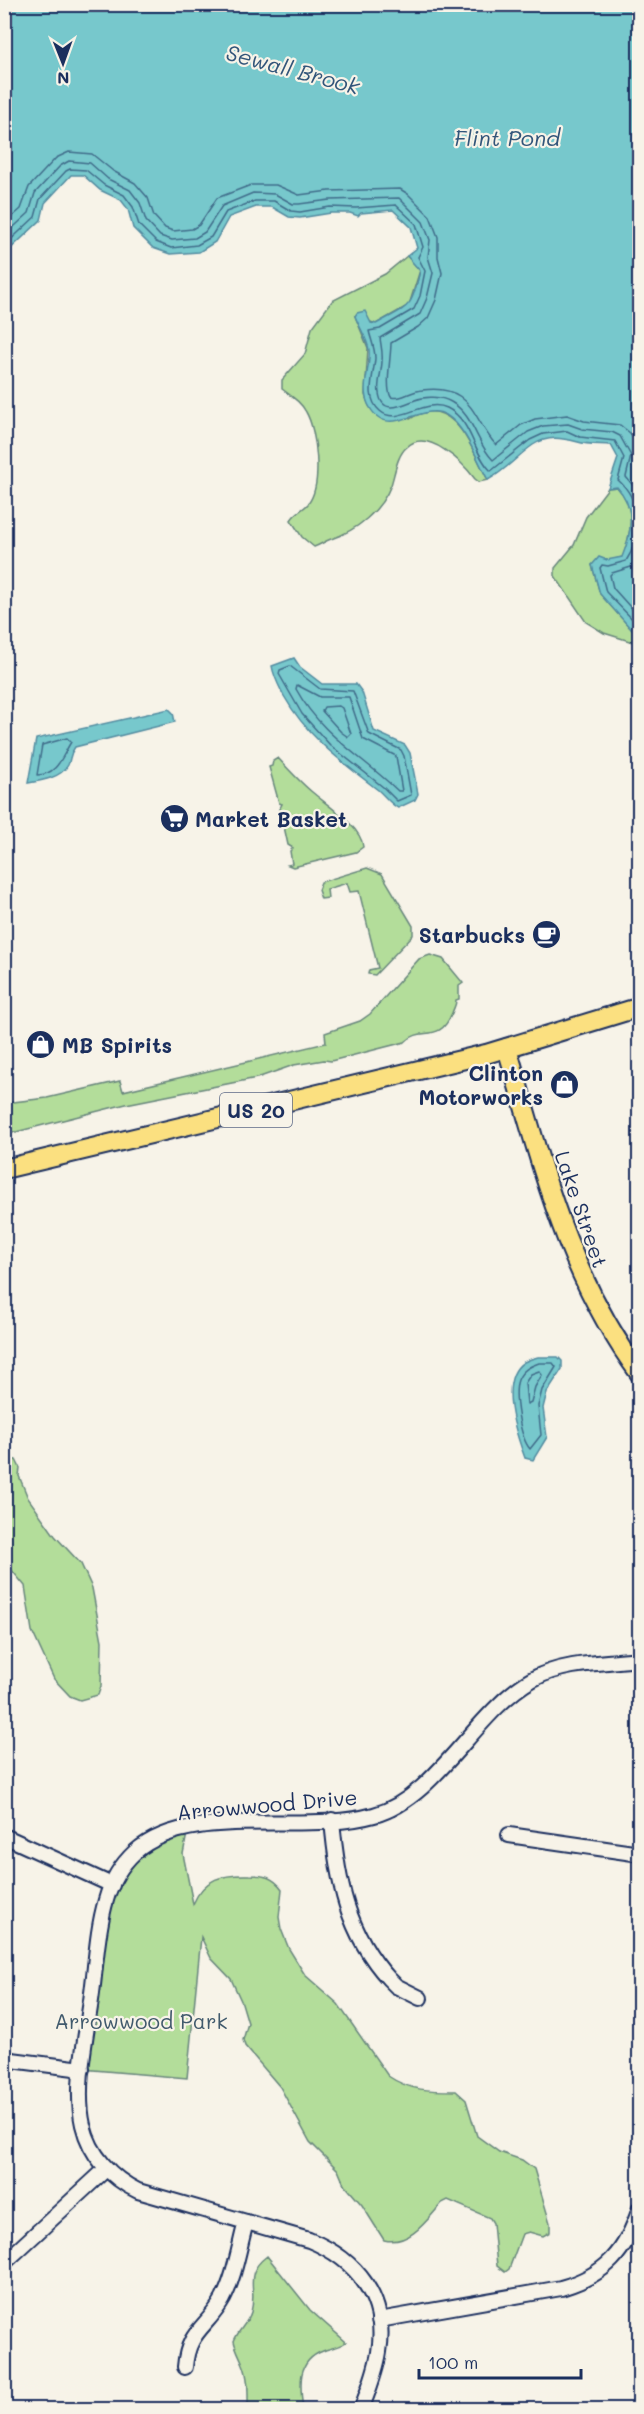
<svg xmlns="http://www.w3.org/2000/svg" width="644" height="2414" viewBox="0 0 644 2414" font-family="Mali,sans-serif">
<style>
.green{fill:#b3dd9a;stroke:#67867c;stroke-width:1.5}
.water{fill:#77c8cc;stroke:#528ba0;stroke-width:1.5}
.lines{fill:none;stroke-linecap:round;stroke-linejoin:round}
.shore{stroke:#406c8a;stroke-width:1.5}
.minor-casing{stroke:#1b2f5e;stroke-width:18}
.major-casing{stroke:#1b2f5e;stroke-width:22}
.minor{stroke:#f7f3e8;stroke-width:14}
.major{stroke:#fbe080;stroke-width:18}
.labels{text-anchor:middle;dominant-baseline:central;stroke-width:4.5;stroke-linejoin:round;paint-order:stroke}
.shield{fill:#f7f3e8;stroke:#5d6a87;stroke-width:1.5}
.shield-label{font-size:20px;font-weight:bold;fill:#1b2f5e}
.poi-label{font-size:21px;font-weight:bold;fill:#1b2f5e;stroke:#f7f3e8;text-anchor:start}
.street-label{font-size:21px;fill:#1b2f5e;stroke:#f7f3e8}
.park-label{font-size:21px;fill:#415a6d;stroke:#f7f3e8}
.water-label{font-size:22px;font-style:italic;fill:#32557a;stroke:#f7f3e8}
</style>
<rect width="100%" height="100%" fill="#f7f3e8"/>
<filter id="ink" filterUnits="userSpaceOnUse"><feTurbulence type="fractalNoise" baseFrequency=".0167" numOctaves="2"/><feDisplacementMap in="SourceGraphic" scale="12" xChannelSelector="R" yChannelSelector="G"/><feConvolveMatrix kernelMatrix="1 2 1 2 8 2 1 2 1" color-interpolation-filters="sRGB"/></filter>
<g filter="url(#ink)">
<!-- green -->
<g class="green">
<path d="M 407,256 L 420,270 L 409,305 L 376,324 L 355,316 L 368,348 L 365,395 L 369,406 L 410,419 C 453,391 472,450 488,480 L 479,482 L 475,479 C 464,464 427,427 407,447 C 397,455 395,473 391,485 C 381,511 356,531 331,539 C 325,541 320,545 314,547 L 302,537 L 291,520 C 296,512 303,510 308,504 C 323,485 317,431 306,412 C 301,402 291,396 282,389 L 282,380 L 305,354 L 312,328 L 332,301 L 385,274 Z"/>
<path d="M 617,487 C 637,508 631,532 623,557 L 592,565 L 600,594 L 632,630 L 639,633 L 639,644 L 604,633 L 586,622 L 555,576 L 555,568 L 574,545 L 586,517 L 608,488 Z"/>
<path d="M 278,758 C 289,770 300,782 312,792 C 327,805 362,827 363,847 L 356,852 L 293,867 L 288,865 L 292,864 L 290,851 L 293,848 L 288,845 L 280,808 L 282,804 L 279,803 L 269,767 L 272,766 L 273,761 Z"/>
<polygon points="367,868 382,874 413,926 413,935 375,975 368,974 369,970 378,968 359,891 350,892 347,883 327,889 328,898 321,899 318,890 321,882"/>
<path d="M 430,955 L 443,959 L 463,983 L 459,986 L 459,999 L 456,1000 C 456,1006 454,1007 452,1013 C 439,1045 422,1025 405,1042 L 331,1061 L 324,1060 L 294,1065 L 257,1078 L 126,1104 L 16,1132 L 7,1131 L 5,1126 L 5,1110 L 7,1108 L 5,1103 L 47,1098 L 120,1081 L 123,1091 L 326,1043 L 325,1033 L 360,1021 L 370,1014 L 419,959 Z"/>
<polygon points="4,1459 16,1460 20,1468 19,1476 28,1498 55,1536 81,1564 92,1588 102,1641 101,1686 98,1695 80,1700 70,1696 54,1679 32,1631 25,1586 5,1562"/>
<path d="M 188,1828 L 183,1854 L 193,1904 C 204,1878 223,1874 250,1875 C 264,1875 273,1877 282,1889 L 279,1917 L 281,1929 L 289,1949 L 305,1975 L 338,2004 L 388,2076 C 410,2091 430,2091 456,2091 L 466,2100 L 477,2136 L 499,2152 L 522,2160 L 534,2169 L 550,2223 L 550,2232 L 543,2236 L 529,2232 L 522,2234 L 509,2269 L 505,2272 L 497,2266 L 493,2223 L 490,2218 L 448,2200 L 442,2203 C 427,2220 410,2246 384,2240 L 362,2205 L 344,2184 L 338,2170 L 310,2142 L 280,2087 L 245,2046 L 243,2040 L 248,2023 L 242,2003 L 231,1979 L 211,1958 L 201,1937 L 187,2078 L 82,2069 L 100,1935 L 126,1863 Z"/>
<path d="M 267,2256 L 310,2310 L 346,2342 C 339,2347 331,2348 323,2351 C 296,2361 300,2386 303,2409 L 248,2409 C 248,2395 249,2378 243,2364 C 240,2356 236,2350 234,2341 C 238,2330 248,2323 251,2312 C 258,2288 242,2275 267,2256 Z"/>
</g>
<!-- water -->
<g class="water">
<path d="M 5,4 L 639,5 L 639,633 L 632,630 L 600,594 L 592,565 L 599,557 L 607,560 L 622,557 C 632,533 636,508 617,487 L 608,488 L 618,458 L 611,445 C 601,444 588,445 578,442 C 562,438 548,435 533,445 C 517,456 505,471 488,480 C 477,460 466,427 446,415 C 422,400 387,444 368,404 C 360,387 371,368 369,350 C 367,338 359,327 355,316 L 357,313 L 365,311 L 371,323 L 376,324 C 410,305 411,310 420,271 L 407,256 L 417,248 L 411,227 L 393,210 L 361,213 L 358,216 L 350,213 L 331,213 L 300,218 L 289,217 L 272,207 L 256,207 L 229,217 L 215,242 L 199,252 L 170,254 L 153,248 L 133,228 L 128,209 L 121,200 L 100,190 L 83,175 L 71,175 L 45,203 L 41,220 L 5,254 Z"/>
<path d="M 294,658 L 300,667 L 322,684 L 356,684 L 362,692 L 374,731 L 405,745 L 410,753 L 418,794 L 415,800 L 398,808 C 390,804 385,796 378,790 C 342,762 307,737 284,696 C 279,686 274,678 272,666 Z"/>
<path d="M 169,709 L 173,713 L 175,722 L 75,747 C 69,755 71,758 68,765 C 61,778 41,781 28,783 L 36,739 Z"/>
<path d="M 538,1357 L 558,1357 L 562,1361 L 562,1369 L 547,1392 L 543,1408 L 547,1437 L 533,1460 L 525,1458 C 516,1434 497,1379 524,1362 C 528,1360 533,1358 538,1357 Z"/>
</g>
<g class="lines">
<!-- shore -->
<g class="shore">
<path d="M 4,224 L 21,209 L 29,187 L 56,158 L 69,152 L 92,154 L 113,171 L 135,183 L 148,198 L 154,216 L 165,228 L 173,231 L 192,229 L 199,225 L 217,198 L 251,185 L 276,185 L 299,195 L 329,191 L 400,189 L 408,194 L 430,216 L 438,237 L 438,257 L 442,273 L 436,300 L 428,318 L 418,327 L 391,343 C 391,356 385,388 391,397 C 402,400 410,391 422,390 C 472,383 472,418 496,445 L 521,425 L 535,419 L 567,415 L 584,421 L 620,425 L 630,433 L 640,452"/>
<path d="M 4,236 L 29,213 L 35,193 L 60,166 L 69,161 L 90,163 L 108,179 L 130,190 L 140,203 L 146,221 L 160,236 L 172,240 L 195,238 L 205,232 L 222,206 L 253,193 L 275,194 L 293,204 L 299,204 L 330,200 L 399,198 L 423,222 L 430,240 L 428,257 L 433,273 L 427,298 L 420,314 L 380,338 C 381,346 383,353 382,361 C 382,371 377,383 379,393 C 382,416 402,405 415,400 C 425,396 441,396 451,402 C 474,415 476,443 493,460 L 528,432 L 543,426 L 568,424 L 582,429 L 612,432 L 620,436 L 631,456 L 626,477 L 640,494"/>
<path d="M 4,246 L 35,217 L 40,199 L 66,171 L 70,169 L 86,170 L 104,185 L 124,195 L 133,207 L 139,225 L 156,242 L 171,248 L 197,245 L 211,237 L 226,212 L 255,201 L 274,201 L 291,211 L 300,212 L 330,207 L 356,208 L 396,205 L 416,224 L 423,247 L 418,257 L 425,271 L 420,296 L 414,309 L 380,329 L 369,331 C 371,340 375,348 375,358 C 374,376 364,397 380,411 C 398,427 424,397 447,408 C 472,420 473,454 491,471 L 530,440 L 543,434 L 567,431 L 580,437 L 615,441 L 624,458 L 618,480 C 641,500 643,535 626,561 L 608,566 L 602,565 L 600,568 L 606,592 L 640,627"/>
<polyline points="640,550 631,567 612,573 610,575 613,588 640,618"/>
<polygon points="290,666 320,689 353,691 369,734 401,750 404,756 411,795 397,801 383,787 330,745 302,714 279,674 280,670"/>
<path d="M 297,685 L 320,697 L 349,697 L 363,739 L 396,756 L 402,791 L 398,791 C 362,756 321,735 296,689 Z"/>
<polygon points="339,706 342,708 351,734 348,737 341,732 322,711 324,707"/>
<path d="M 67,738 L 71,742 C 62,756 58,775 37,775 L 42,745 Z"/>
<path d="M 539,1363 L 553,1363 L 556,1367 L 542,1390 L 538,1406 L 541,1435 L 530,1449 C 520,1438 513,1394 518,1380 C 522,1370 530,1366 539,1363 Z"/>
<polygon points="539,1371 542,1375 535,1387 531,1402 527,1404 525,1383 531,1374"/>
</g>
<defs>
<g id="minor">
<path d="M 332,1820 C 337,1880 347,1933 389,1979 L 396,1986 L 420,1998"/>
<polyline points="509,1835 640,1854"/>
<polyline points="4,1836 112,1885"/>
<polyline points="4,2059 82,2069"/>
<polyline points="4,2263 106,2169"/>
<path d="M 379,2320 L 561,2288 C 606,2275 626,2252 640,2208"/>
<path d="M 185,2367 C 188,2330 207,2328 223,2299 C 235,2276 239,2247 246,2222"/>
<path d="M 361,2410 C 368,2391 376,2372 379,2352 C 388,2298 356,2259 309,2240 L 138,2191 C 111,2178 90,2155 83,2125 C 74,2086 87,2033 92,1993 C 96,1963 97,1930 106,1900 C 111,1882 121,1865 135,1852 C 190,1803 304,1835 374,1815 C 437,1798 476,1710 533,1679 C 564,1662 605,1663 640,1659"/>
</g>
<g id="major">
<path d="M 507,1048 C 542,1166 566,1273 640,1374"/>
<polyline points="4,1169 486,1054 640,1007"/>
</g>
</defs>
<!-- minor casing -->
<use href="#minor" class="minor-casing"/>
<!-- major casing -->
<use href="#major" class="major-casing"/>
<!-- minor -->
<use href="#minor" class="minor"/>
<!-- major -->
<use href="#major" class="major"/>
</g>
</g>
<!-- icons -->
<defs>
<symbol id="supermarket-disc" viewBox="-11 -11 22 22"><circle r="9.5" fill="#1b2f5e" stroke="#f7f3e8"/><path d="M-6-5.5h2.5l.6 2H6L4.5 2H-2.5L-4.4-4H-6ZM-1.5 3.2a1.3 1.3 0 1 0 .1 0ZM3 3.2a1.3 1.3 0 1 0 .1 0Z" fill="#fff"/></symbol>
<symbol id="cafe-disc" viewBox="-11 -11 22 22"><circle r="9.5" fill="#1b2f5e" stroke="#f7f3e8"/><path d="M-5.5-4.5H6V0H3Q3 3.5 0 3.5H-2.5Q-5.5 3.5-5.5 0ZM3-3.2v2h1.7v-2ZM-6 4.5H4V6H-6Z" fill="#fff"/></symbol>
<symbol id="shop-disc" viewBox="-11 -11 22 22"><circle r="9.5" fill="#1b2f5e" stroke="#f7f3e8"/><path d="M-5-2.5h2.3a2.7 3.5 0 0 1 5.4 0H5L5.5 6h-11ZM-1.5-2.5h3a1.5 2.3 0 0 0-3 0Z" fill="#fff"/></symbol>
</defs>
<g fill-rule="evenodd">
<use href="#supermarket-disc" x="158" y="802" width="33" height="33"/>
<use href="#cafe-disc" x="530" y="918" width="33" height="33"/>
<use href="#shop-disc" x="24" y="1028" width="33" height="33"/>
<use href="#shop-disc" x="548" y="1068" width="33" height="33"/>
</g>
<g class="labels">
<!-- shield labels -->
<rect class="shield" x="220" y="1093" width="72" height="34" rx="4.5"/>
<g class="shield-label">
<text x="256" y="1110">US 20</text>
</g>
<!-- poi labels -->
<g class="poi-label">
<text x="195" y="818">Market Basket</text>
<text x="525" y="934" text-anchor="end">Starbucks</text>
<text x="62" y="1044">MB Spirits</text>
<text x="543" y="1072" text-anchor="end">Clinton<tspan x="543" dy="24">Motorworks</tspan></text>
</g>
<!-- street labels -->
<g class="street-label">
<text transform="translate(582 1209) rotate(71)">Lake Street</text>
<text transform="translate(267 1804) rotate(-5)">Arrowwood Drive</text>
</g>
<!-- park labels -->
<g class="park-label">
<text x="141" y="2020">Arrowwood Park</text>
</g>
<!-- water labels -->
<g class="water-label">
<text transform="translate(293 69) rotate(15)">Sewall Brook</text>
<text x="507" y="137">Flint Pond</text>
</g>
</g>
<!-- margin -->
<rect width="644" height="2414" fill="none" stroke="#f7f3e8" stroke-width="24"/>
<rect x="12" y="12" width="620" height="2390" fill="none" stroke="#1b2f5e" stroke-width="2" filter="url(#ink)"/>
<!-- north arrow -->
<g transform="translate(63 63) rotate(179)" stroke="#f7f3e8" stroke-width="4.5" paint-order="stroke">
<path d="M0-4.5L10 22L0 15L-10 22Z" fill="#1b2f5e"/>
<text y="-9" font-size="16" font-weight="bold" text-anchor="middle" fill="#1b2f5e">N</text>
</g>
<!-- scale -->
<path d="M419 2369v9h162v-9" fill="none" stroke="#1b2f5e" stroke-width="3"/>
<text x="428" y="2369" font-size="18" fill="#1b2f5e" stroke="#f7f3e8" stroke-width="4.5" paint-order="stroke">100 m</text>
</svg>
